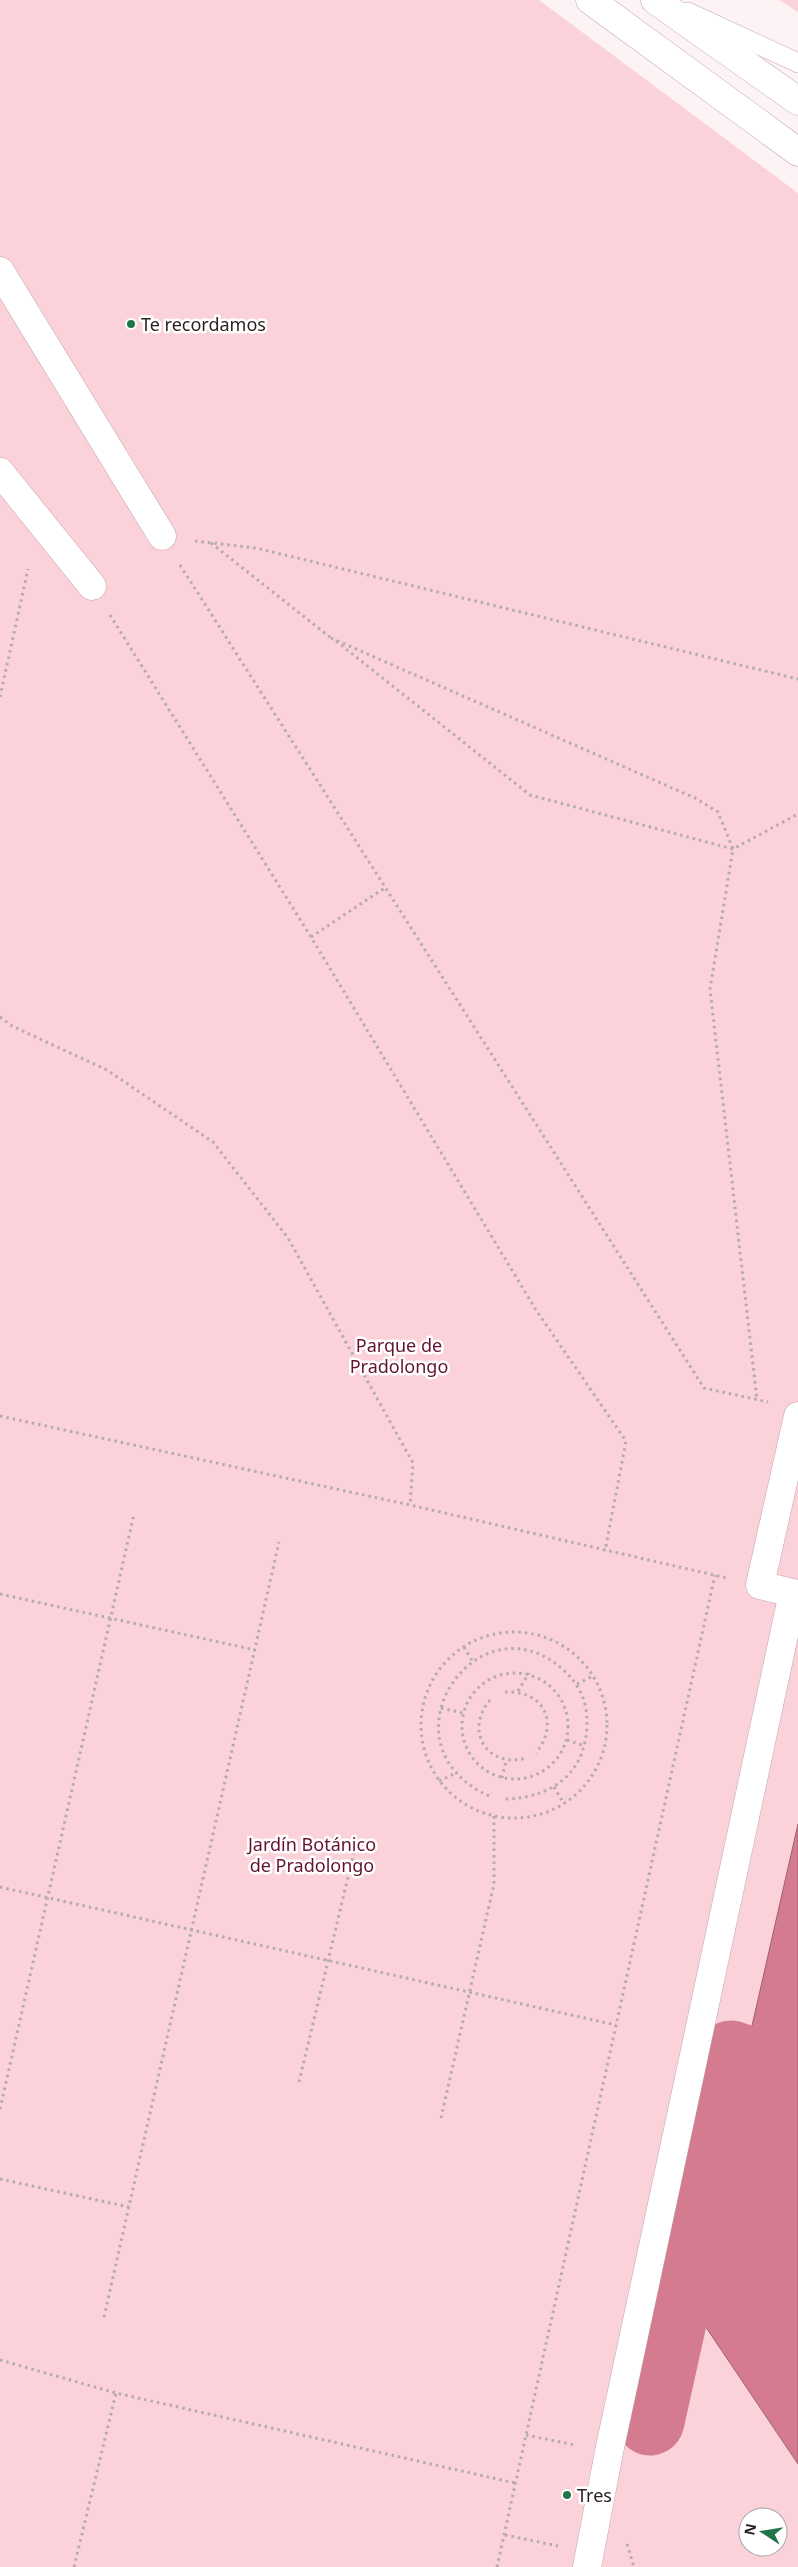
<svg xmlns="http://www.w3.org/2000/svg" width="798" height="2567" viewBox="0 0 798 2567" font-family="'Noto Sans',sans-serif">
<style>
.green{fill:#fbd2d9;fill-rule:evenodd}
.water{fill:#d47b90;stroke:#a1606f}
.lines{fill:none;stroke-linecap:round;stroke-linejoin:round}
.river{stroke:#d47b90;stroke-width:69}
.service-casing{stroke:#c1a7ac;stroke-width:20}
.pedestrian-casing{stroke:#c1a7ac;stroke-width:29}
.tertiary-casing{stroke:#c1a7ac;stroke-width:29}
.path{stroke:#b5abad;stroke-width:3;stroke-dasharray:2.5 4;stroke-linecap:butt}
.service{stroke:#fff;stroke-width:19}
.pedestrian{stroke:#fff;stroke-width:28}
.tertiary{stroke:#fff;stroke-width:28}
.poi-dot{fill:#207548;stroke:#fff;stroke-width:2}
.labels{text-anchor:middle;dominant-baseline:central;stroke-width:5;stroke-linejoin:round;paint-order:stroke}
.poi-label{font-size:18px;fill:#2b2123;stroke:#fff;text-anchor:start}
.park-label{font-size:18px;fill:#63132f;stroke:#fff}
</style>
<rect width="100%" height="100%" fill="#fdf2f4"/>
<!-- green -->
<g class="green">
<path d="M 0,0 L 539,0 L 798,193 L 798,2567 L 0,2567 ZM 748,2517 L 778,2517 L 778,2547 L 748,2547 Z"/>
<polygon points="779,0 798,0 798,12"/>
</g>
<!-- water -->
<polygon class="water" points="798,1824 798,2464 689,2302"/>
<g class="lines">
<!-- river -->
<polyline class="river" points="650,2421 731,2055 743,2059"/>
<defs>
<polyline id="service" points="688,12 798,63"/>
<g id="pedestrian">
<polyline points="0,271 162,536"/>
<polyline points="0,472 92,586"/>
<polyline points="587,2567 609,2452 793,1593 760,1585 798,1416"/>
</g>
<g id="tertiary">
<polyline points="590,0 798,152"/>
<polyline points="655,0 798,101"/>
</g>
</defs>
<!-- service casing -->
<use href="#service" class="service-casing"/>
<!-- pedestrian casing -->
<use href="#pedestrian" class="pedestrian-casing"/>
<!-- tertiary casing -->
<use href="#tertiary" class="tertiary-casing"/>
<!-- path -->
<g class="path">
<polyline points="195,541 256,548 798,679"/>
<polyline points="211,543 331,638"/>
<polyline points="180,565 704,1388 768,1402"/>
<polyline points="110,615 311,937 536,1310 626,1441 605,1551"/>
<polyline points="331,638 695,798 718,812 733,849 710,989 757,1400"/>
<polyline points="336,641 530,795 733,849 798,814"/>
<polyline points="0,697 28,569"/>
<polyline points="311,937 386,887"/>
<polyline points="0,1017 12,1026 107,1070 213,1142 288,1238 413,1463 410,1505"/>
<polyline points="0,1416 410,1505 727,1578"/>
<polyline points="0,1594 255,1650"/>
<circle cx="514" cy="1725" r="93"/>
<polyline points="464,1647 473,1662"/>
<circle cx="515" cy="1726" r="53"/>
<polyline points="577,1684 593,1676"/>
<polyline points="518,1691 529,1673"/>
<path d="M 505,1692 C 544,1690 560,1723 536,1753"/>
<path d="M 490,1700 C 464,1731 487,1769 527,1758"/>
<polyline points="441,1708 463,1713"/>
<polyline points="567,1740 585,1746"/>
<polyline points="502,1778 506,1761"/>
<polyline points="439,1781 456,1773"/>
<polyline points="554,1787 564,1804"/>
<path d="M 489,1796 C 379,1746 471,1603 555,1663 C 570,1674 583,1690 586,1709 C 593,1765 559,1798 505,1799"/>
<polyline points="0,1887 616,2025"/>
<polyline points="299,2082 355,1848"/>
<polyline points="0,2109 134,1514"/>
<polyline points="441,2118 494,1884 494,1816"/>
<polyline points="0,2179 129,2207"/>
<polyline points="104,2317 279,1542"/>
<polyline points="0,2360 116,2393 515,2483"/>
<polyline points="526,2435 575,2445"/>
<polyline points="505,2535 558,2546"/>
<polyline points="627,2544 634,2567"/>
<polyline points="74,2567 116,2393"/>
<polyline points="497,2567 715,1575"/>
</g>
<!-- service -->
<use href="#service" class="service"/>
<!-- pedestrian -->
<use href="#pedestrian" class="pedestrian"/>
<!-- tertiary -->
<use href="#tertiary" class="tertiary"/>
</g>
<!-- markers -->
<g class="poi-dot">
<circle cx="131" cy="324" r="5"/>
<circle cx="567" cy="2495" r="5"/>
</g>
<g class="labels">
<!-- poi labels -->
<g class="poi-label">
<text x="141" y="324">Te recordamos</text>
<text x="577" y="2495">Tres</text>
</g>
<!-- park labels -->
<g class="park-label">
<text x="399" y="1345">Parque de<tspan x="399" dy="21">Pradolongo</tspan></text>
<text x="312" y="1844">Jardín Botánico<tspan x="312" dy="21">de Pradolongo</tspan></text>
</g>
</g>
<!-- north arrow -->
<g transform="translate(763 2532) rotate(282)"><circle r="24" fill="#ffffff" stroke="#aaa6a7"/>
<path d="M0-4L9 19L0 12L-9 19Z" fill="#207548"/>
<text y="-8" font-size="14" font-weight="bold" text-anchor="middle" fill="#2b2123">N</text>
</g>
</svg>
